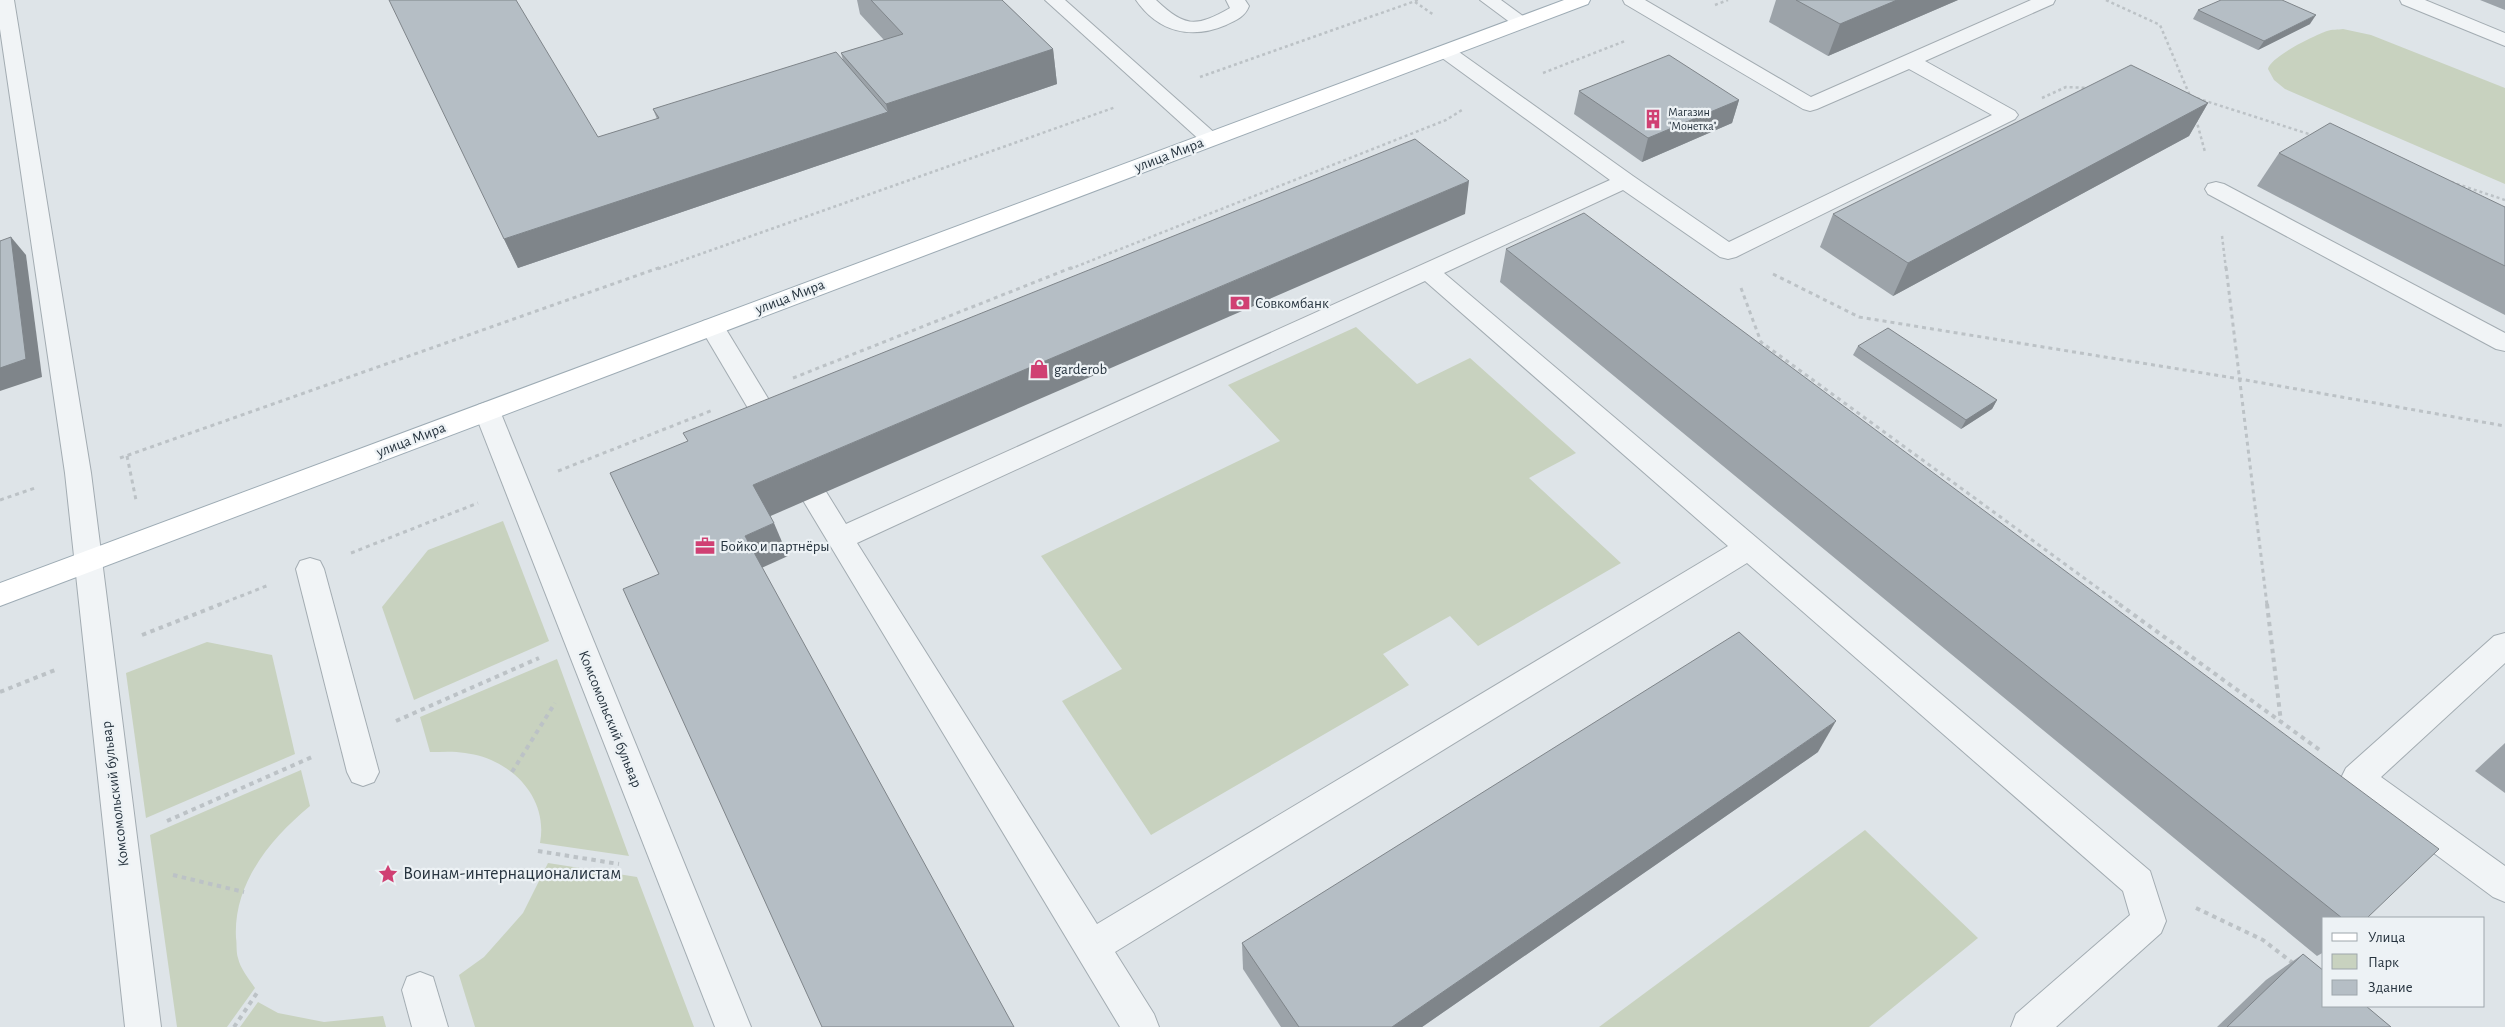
<svg xmlns="http://www.w3.org/2000/svg" width="2505" height="1027" viewBox="0 0 2505 1027" font-family="'Alegreya Sans',sans-serif">
<style>
.green{fill:#c8d2bf}
.lines{fill:none;stroke-linecap:round;stroke-linejoin:round}
.minor-casing{stroke:#a3acb2;stroke-width:2}
.major-casing{stroke:#9dabb4;stroke-width:2}
.path-far2{stroke:#bcc2c6;stroke-width:2.5;stroke-dasharray:3 3;stroke-linecap:butt}
.path-far1{stroke:#bcc2c6;stroke-width:3;stroke-dasharray:4 4;stroke-linecap:butt}
.path{stroke:#bcc2c6;stroke-width:4;stroke-dasharray:4.5 4.5;stroke-linecap:butt}
.minor{fill:#f1f4f6;fill-rule:evenodd}
.major{fill:#fff;fill-rule:evenodd}
.wall{fill:#9ca3a9}
.shaded-wall{fill:#7f858a}
.building{fill:#b5bec5;stroke:#7f858a}
.labels{text-anchor:middle;dominant-baseline:central;stroke-width:4.5;stroke-linejoin:round;paint-order:stroke}
.far-poi-label{font-size:12px;fill:#27343f;stroke:#edf2f5;text-anchor:start}
.street-label{font-size:15px;fill:#27343f;stroke:#edf2f5}
.poi-label{font-size:15px;fill:#27343f;stroke:#edf2f5;text-anchor:start}
.near-poi-label{font-size:18px;fill:#27343f;stroke:#edf2f5;text-anchor:start}
</style>
<rect width="100%" height="100%" fill="#dee4e8"/>
<!-- green -->
<g class="green">
<path d="M 2343,29 L 2371,35 L 2505,88 L 2505,184 L 2285,89 L 2274,80 L 2268,69 C 2270,57 2315,35 2327,31 C 2332,29 2338,30 2343,29 Z"/>
<polygon points="1356,327 1417,384 1470,358 1576,453 1529,478 1621,563 1478,646 1450,616 1383,654 1409,685 1151,835 1062,701 1122,669 1041,556 1280,441 1228,385"/>
<polygon points="503,521 549,641 414,700 382,607 428,550"/>
<polygon points="207,642 272,655 295,754 146,818 126,673"/>
<path d="M 557,659 L 629,856 L 540,843 C 549,796 509,758 465,753 C 454,751 442,752 430,752 L 420,717 Z"/>
<path d="M 301,770 L 310,806 C 270,839 233,884 236,938 C 237,944 236,952 238,958 C 240,968 249,979 255,988 L 227,1027 L 177,1027 L 150,835 Z"/>
<polygon points="1865,830 1978,938 1869,1027 1599,1027"/>
<polygon points="548,863 637,877 694,1027 475,1027 459,975 484,957 523,913"/>
<polygon points="258,1002 278,1013 324,1022 383,1016 386,1027 240,1027"/>
</g>
<g class="lines">
<defs>
<g id="minor">
<polygon points="0,0 14,0 91,473 161,1027 125,1027 65,473 0,29"/>
<polygon points="1045,0 1065,0 1217,135 1220,139 1217,143 1210,145 1203,143"/>
<path d="M 1136,0 L 1156,0 C 1185,27 1195,28 1230,8 L 1226,0 L 1245,0 L 1249,6 C 1245,17 1236,20 1226,25 C 1191,40 1158,32 1136,0 Z"/>
<polygon points="1480,0 1501,0 1531,22 1529,26 1515,26"/>
<path d="M 1623,0 L 1645,0 L 1811,97 L 2031,0 L 2055,0 L 2053,4 L 1925,61 L 2015,111 L 2018,115 L 2015,119 L 1736,257 L 1728,259 L 1720,257 L 1623,190 L 1444,273 L 2150,871 L 2166,921 L 2161,933 L 2056,1027 L 2011,1027 L 2016,1014 L 2130,915 L 2123,891 L 1747,563 L 1115,952 L 1154,1014 L 1159,1027 L 1120,1027 L 801,497 L 805,490 L 815,487 L 825,490 L 846,524 L 1610,180 L 1438,55 L 1435,51 L 1438,47 L 1452,47 L 1633,176 L 1729,242 L 1992,115 L 1909,69 L 1817,109 L 1810,111 L 1803,109 L 1625,4 ZM 1425,281 L 1728,546 L 1097,924 L 857,543 Z"/>
<polygon points="2400,0 2425,0 2505,33 2505,46 2402,4"/>
<polygon points="2216,182 2224,184 2505,333 2505,351 2496,349 2208,194 2205,189 2208,184"/>
<polygon points="712,319 721,321 786,428 790,435 786,442 777,444 768,442 700,327 703,321"/>
<polygon points="487,402 496,405 500,411 751,1027 715,1027 474,411 478,405"/>
<polygon points="310,558 320,561 324,569 379,772 374,782 363,786 352,782 347,772 296,569 300,561"/>
<polygon points="2505,633 2505,663 2381,777 2505,866 2505,902 2493,897 2346,788 2341,778 2346,768 2494,636"/>
<polygon points="420,972 433,977 448,1027 412,1027 402,990 407,977"/>
</g>
<polygon id="major" points="1564,0 1590,0 1588,4 0,606 0,583"/>
</defs>
<!-- minor casing -->
<use href="#minor" class="minor-casing"/>
<!-- major casing -->
<use href="#major" class="major-casing"/>
<!-- path-far2 -->
<g class="path-far2">
<polyline points="2106,0 2160,25 2190,96 2315,136"/>
<polyline points="1415,2 1434,15"/>
<polyline points="1715,5 1728,0"/>
<polyline points="1543,73 1625,41"/>
<polyline points="1200,77 1418,0"/>
<polyline points="2042,98 2066,87 2088,88"/>
<polyline points="2196,119 2205,152"/>
<polyline points="2451,182 2505,200"/>
<polyline points="2222,236 2226,269"/>
<polyline points="658,269 1116,107"/>
<polyline points="1070,269 1446,120 1462,110"/>
</g>
<!-- path-far1 -->
<g class="path-far1">
<polyline points="2226,267 2267,605"/>
<polyline points="1773,274 1859,317 2240,379 2505,426"/>
<polyline points="1741,288 1761,342 2121,605"/>
<polyline points="793,378 1073,267"/>
<polyline points="127,456 136,500"/>
<polyline points="120,458 661,267"/>
<polyline points="558,471 713,410"/>
<polyline points="0,500 35,488"/>
<polyline points="351,553 478,503"/>
<polyline points="218,605 269,585"/>
</g>
<!-- path -->
<g class="path">
<polyline points="2119,604 2321,751"/>
<polyline points="2267,604 2281,722"/>
<polyline points="142,635 221,604"/>
<polyline points="0,692 55,670"/>
<polyline points="396,721 539,658"/>
<polyline points="512,772 555,703"/>
<polyline points="167,821 312,757"/>
<polyline points="538,851 619,864"/>
<polyline points="173,875 244,892"/>
<polyline points="2196,908 2263,940 2294,964"/>
<polyline points="234,1027 259,990"/>
</g>
<!-- minor -->
<use href="#minor" class="minor"/>
<!-- major -->
<use href="#major" class="major"/>
</g>
<!-- wall -->
<g class="wall">
<polygon points="857,0 1002,0 1053,49 1057,84 518,268 504,239 598,137 657,119 653,109 843,60 841,53 884,40 860,14"/>
<polygon points="1776,0 1958,0 1828,56 1769,22"/>
<polygon points="2480,0 2505,0 2505,10"/>
<polygon points="2198,10 2310,24 2258,50 2193,19"/>
<polygon points="1579,91 1739,100 1732,123 1642,162 1574,114"/>
<polygon points="2208,103 2189,136 1893,296 1820,247 1833,214"/>
<polygon points="2279,153 2505,207 2505,315 2257,186"/>
<polygon points="1506,249 2367,918 2324,918 2324,952 2317,956 1500,282"/>
<polygon points="1858,346 1997,400 1992,409 1961,429 1853,355"/>
<polygon points="2505,743 2505,793 2475,771"/>
<polygon points="1818,752 1422,1027 1281,1027 1243,969 1242,943"/>
<polygon points="2303,954 2391,1027 2217,1027 2266,980"/>
</g>
<!-- shaded-wall -->
<g class="shaded-wall">
<polygon points="1897,0 1958,0 1828,56 1840,24"/>
<polygon points="2316,15 2310,24 2258,50 2264,41"/>
<polygon points="1053,49 1057,84 518,268 504,239 888,112 886,104"/>
<polygon points="1739,100 1732,123 1642,162 1648,138"/>
<polygon points="2208,103 2189,136 1893,296 1908,263"/>
<polygon points="1469,181 1465,214 766,518 753,485"/>
<polygon points="11,237 26,255 42,377 0,391 0,368"/>
<polygon points="1997,400 1992,409 1961,429 1966,420"/>
<polygon points="774,523 788,556 759,569 745,536"/>
<polygon points="1836,721 1818,752 1422,1027 1392,1027"/>
</g>
<!-- building -->
<g class="building">
<polygon points="389,0 516,0 598,137 659,118 653,109 836,52 888,112 504,239"/>
<polygon points="871,0 1002,0 1053,49 886,104 841,53 903,34"/>
<polygon points="1796,0 1897,0 1840,24"/>
<polygon points="2221,0 2282,0 2316,15 2264,41 2198,10"/>
<polygon points="1669,55 1739,100 1648,138 1579,91"/>
<polygon points="2131,65 2208,103 1908,263 1833,214"/>
<polygon points="2330,123 2505,207 2505,266 2279,153"/>
<polygon points="1415,139 1469,181 753,485 774,523 745,536 1014,1027 822,1027 623,589 659,574 610,473 688,441 683,433"/>
<polygon points="1584,213 2439,849 2367,918 2342,918 1506,249"/>
<polygon points="11,237 26,359 0,368 0,241"/>
<polygon points="1888,328 1997,400 1966,420 1858,346"/>
<polygon points="1739,632 1836,721 1392,1027 1299,1027 1242,943"/>
<polygon points="2303,954 2324,971 2324,1006 2366,1006 2391,1027 2227,1027"/>
</g>
<!-- icons -->
<defs>
<symbol id="building-bare" viewBox="-9 -9 18 18"><path d="M-4-6H4V6H1V3H-1V6H-4ZM-2.5-4.3h1.7v1.8h-1.7ZM.8-4.3h1.7v1.8H.8ZM-2.5-1h1.7V.8h-1.7ZM.8-1h1.7V.8H.8Z" fill="#d04073" stroke="#edf2f5" stroke-width="2.5" paint-order="stroke"/></symbol>
<symbol id="bank-bare" viewBox="-9 -9 18 18"><path d="M-6-4H6V4H-6ZM0-2.3a2.3 2.3 0 1 0 0 4.6a2.3 2.3 0 1 0 0-4.6Z" fill="#d04073" stroke="#edf2f5" stroke-width="2.5" paint-order="stroke"/></symbol>
<symbol id="shop-bare" viewBox="-9 -9 18 18"><path d="M-5-2.5h2.3a2.7 3.5 0 0 1 5.4 0H5L5.5 6h-11ZM-1.5-2.5h3a1.5 2.3 0 0 0-3 0Z" fill="#d04073" stroke="#edf2f5" stroke-width="2.5" paint-order="stroke"/></symbol>
<symbol id="office-bare" viewBox="-9 -9 18 18"><path d="M-6-3h4V-5.5h4V-3h4V5H-6ZM-1-4.5V-3h2v-1.5ZM-6 0V1H6V0Z" fill="#d04073" stroke="#edf2f5" stroke-width="2.5" paint-order="stroke"/></symbol>
<symbol id="sight-bare" viewBox="-9 -9 18 18"><path d="M0-6L1.8-2.2L6-1.7L2.9 1.2L3.7 5.4L0 3.3L-3.7 5.4L-2.9 1.2L-6-1.7L-1.8-2.2Z" fill="#d04073" stroke="#edf2f5" stroke-width="2.5" paint-order="stroke"/></symbol>
</defs>
<g fill-rule="evenodd">
<use href="#building-bare" x="1639" y="105" width="28" height="28"/>
<use href="#bank-bare" x="1226" y="289" width="28" height="28"/>
<use href="#shop-bare" x="1025" y="355" width="28" height="28"/>
<use href="#office-bare" x="691" y="532" width="28" height="28"/>
<use href="#sight-bare" x="374" y="860" width="28" height="28"/>
</g>
<g class="labels">
<!-- far-poi labels -->
<g class="far-poi-label">
<text x="1668" y="112">Магазин<tspan x="1668" dy="14">"Монетка"</tspan></text>
</g>
<!-- street labels -->
<g class="street-label">
<text transform="translate(1169 155) rotate(-21)">улица Мира</text>
<text transform="translate(790 297) rotate(-21)">улица Мира</text>
<text transform="translate(411 440) rotate(-21)">улица Мира</text>
<text transform="translate(610 719) rotate(68)">Комсомольский бульвар</text>
<text transform="translate(115 794) rotate(-97)">Комсомольский бульвар</text>
</g>
<!-- poi labels -->
<g class="poi-label">
<text x="1255" y="303">Совкомбанк</text>
<text x="1054" y="369">garderob</text>
<text x="720" y="546">Бойко и партнёры</text>
</g>
<!-- near-poi labels -->
<g class="near-poi-label">
<text x="403" y="874">Воинам-интернационалистам</text>
</g>
</g>
<!-- legend -->
<rect x="2322" y="917" width="162" height="90" fill="#edf2f5" stroke="#9ea6ac"/>
<rect x="2332" y="933" width="25" height="8" fill="#ffffff" stroke="#9ea6ac"/>
<text x="2368" y="942" font-size="15" fill="#27343f">Улица</text>
<rect x="2332" y="954" width="25" height="15" fill="#c8d2bf" stroke="#9ea6ac"/>
<text x="2368" y="967" font-size="15" fill="#27343f">Парк</text>
<rect x="2332" y="980" width="25" height="15" fill="#b5bec5" stroke="#9ea6ac"/>
<text x="2368" y="992" font-size="15" fill="#27343f">Здание</text>
</svg>
